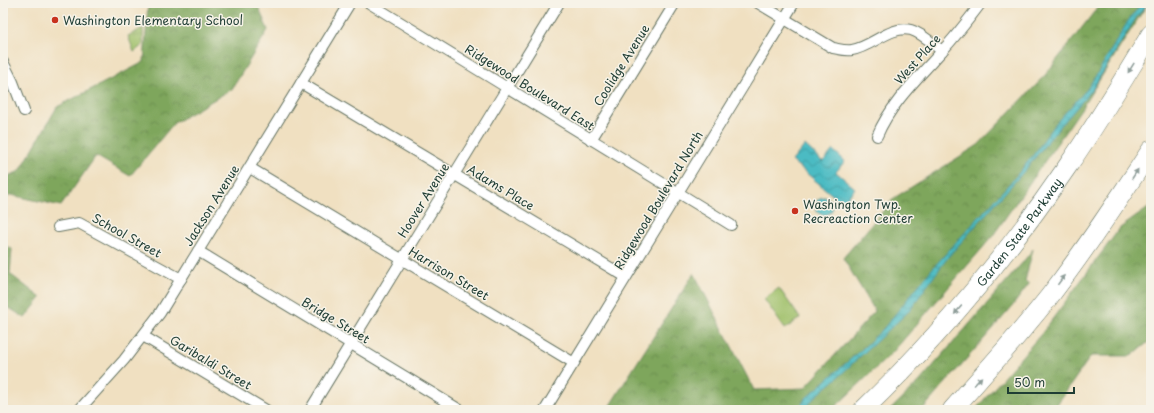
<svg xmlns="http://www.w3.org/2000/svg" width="1154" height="413" viewBox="0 0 1154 413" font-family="'Playpen Sans',sans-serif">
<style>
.grass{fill:url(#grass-tufts);stroke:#5e7e4e}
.forest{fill:url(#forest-crowns);stroke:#4e7248}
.garden{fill:#9ebf68;stroke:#5e7e4e}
.water{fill:url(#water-waves);stroke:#367c7c}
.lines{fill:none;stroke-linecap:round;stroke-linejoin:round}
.minor-casing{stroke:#687665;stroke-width:12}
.motorway-casing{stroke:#687665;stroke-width:20}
.minor{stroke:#fff;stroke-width:10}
.motorway{stroke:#fff;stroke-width:19}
.oneway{fill:#8f9e9a}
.poi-dot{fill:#c8321e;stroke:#f7f3e8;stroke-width:1.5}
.labels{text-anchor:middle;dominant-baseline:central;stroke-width:3;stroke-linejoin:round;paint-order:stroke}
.poi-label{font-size:12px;fill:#1f3d34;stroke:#f7f3e8;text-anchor:start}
.street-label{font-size:12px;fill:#1f3d34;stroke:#f7f3e8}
</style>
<defs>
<pattern id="grass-tufts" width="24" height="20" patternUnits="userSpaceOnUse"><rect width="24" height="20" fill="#9ebf68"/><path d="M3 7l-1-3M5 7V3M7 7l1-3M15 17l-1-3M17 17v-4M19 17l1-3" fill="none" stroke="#809c56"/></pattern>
<pattern id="forest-crowns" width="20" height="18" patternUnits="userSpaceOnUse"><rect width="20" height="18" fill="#7ea65c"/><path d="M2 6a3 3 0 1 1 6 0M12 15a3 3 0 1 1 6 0" fill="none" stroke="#67884d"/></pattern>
<pattern id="water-waves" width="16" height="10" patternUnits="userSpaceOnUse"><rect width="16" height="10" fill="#4cbbc3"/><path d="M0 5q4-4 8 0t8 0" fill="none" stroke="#3f999f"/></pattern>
</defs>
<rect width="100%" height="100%" fill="#f7f3e8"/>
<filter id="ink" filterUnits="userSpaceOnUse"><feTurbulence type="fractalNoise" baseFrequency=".025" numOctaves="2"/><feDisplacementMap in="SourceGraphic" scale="8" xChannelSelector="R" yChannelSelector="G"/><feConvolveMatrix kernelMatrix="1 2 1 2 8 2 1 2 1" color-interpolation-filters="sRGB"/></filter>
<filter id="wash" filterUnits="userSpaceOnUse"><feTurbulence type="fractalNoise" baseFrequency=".012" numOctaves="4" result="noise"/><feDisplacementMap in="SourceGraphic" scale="16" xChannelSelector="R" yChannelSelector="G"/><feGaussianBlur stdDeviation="0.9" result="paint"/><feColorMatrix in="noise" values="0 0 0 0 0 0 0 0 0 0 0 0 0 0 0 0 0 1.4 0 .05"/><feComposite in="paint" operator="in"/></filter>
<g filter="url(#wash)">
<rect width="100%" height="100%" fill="#f0e0c1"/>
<!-- grass -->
<polygon class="grass" points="143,28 143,45 134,52 128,36"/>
<!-- forest -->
<g class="forest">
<polygon points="148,3 252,3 258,6 268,30 232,89 174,123 130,176 96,156 61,206 11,195 3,199 3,178 20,171 57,107 144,62"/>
<polygon points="1101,3 1148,3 1081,109 992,237 892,353 832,410 607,410 694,273 754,390 805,388 875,311 843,258 894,198 978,145 1042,79"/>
<polygon points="1151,206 1151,340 1131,356 1091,356 1053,410 975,410 1042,333 1120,228"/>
<polygon points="3,244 12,249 10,274 41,298 25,318 3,304"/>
<polygon points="1033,249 1025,281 1029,284 1011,308 922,410 890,410 920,381 1023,262"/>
</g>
<!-- garden -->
<polygon class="garden" points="779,288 800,318 785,329 764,299"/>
<!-- water -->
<g class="water">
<polygon points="1142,3 1148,3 1136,18 1092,90 1052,136 1027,168 949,256 908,312 835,380 814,398 804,410 797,410 806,398 861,350 883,329 931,270 1017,175 1037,150 1053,126 1087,89 1098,72 1128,21"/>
<polygon points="805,145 823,162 833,150 845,161 836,172 855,188 843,204 792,161"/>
<circle cx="824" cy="206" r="9"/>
</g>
</g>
<g filter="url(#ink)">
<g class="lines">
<defs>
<g id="minor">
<polyline points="369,3 731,225"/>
<path d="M 758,3 L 833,48 C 839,49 845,51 852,50 C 872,47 890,25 911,30 C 922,33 933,44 942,51"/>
<polyline points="3,62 13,82 24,111"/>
<polyline points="301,83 626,277"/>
<path d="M 877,136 C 891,103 918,78 942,51 C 956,36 969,19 981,3"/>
<polyline points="591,140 675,3"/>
<polyline points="250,168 574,363"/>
<polyline points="58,227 79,223 181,279"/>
<polyline points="198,251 460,410"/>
<polyline points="143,336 266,410"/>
<polyline points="79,410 124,360 160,313 350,3"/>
<polyline points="310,410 559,3"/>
<polyline points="545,410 794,3"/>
</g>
<g id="motorway">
<path id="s1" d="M 863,410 C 939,337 1007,255 1067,167 C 1097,124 1124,79 1151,34"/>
<path d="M 952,410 C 985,373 1018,336 1049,297 C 1085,250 1118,200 1151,150"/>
</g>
</defs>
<!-- minor casing -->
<use href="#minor" class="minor-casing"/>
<!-- motorway casing -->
<use href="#motorway" class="motorway-casing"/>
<!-- minor -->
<use href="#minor" class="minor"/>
<!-- motorway -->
<use href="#motorway" class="motorway"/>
</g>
<!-- one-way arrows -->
<defs><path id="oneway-solid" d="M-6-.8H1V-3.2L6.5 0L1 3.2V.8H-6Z"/></defs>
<g class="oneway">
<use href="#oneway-solid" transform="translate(1131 68) rotate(122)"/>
<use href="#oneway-solid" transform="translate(1135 174) rotate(-57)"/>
<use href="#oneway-solid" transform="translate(1061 280) rotate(-54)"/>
<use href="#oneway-solid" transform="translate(958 310) rotate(130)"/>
<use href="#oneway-solid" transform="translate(978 381) rotate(-48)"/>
</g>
</g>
<!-- markers -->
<g class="poi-dot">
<circle cx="55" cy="20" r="4"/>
<circle cx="795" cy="211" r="4"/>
</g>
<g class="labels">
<!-- poi labels -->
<g class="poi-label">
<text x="63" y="20">Washington Elementary School</text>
<text x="803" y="204">Washington Twp.<tspan x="803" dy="14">Recreaction Center</tspan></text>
</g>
<!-- street labels -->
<g class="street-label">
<text transform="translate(917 59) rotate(-48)">West Place</text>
<text transform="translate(621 65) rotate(-58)">Coolidge Avenue</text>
<text transform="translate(530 87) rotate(32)">Ridgewood Boulevard East</text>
<text transform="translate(501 187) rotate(31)">Adams Place</text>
<text transform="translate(423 200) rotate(-58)">Hoover Avenue</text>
<text transform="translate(658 200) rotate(-59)">Ridgewood Boulevard North</text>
<text transform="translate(211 205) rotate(-58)">Jackson Avenue</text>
<text stroke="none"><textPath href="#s1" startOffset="237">Garden State Parkway</textPath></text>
<text transform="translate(127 235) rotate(29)">School Street</text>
<text transform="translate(449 273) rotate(31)">Harrison Street</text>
<text transform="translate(336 320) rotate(31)">Bridge Street</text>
<text transform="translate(211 362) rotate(31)">Garibaldi Street</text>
</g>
</g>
<!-- margin -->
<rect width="1154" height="413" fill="none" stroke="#f7f3e8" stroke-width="16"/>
<!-- scale -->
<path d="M1008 387v6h66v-6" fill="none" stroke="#1f3d34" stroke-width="2"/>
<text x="1014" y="387" font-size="12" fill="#1f3d34" stroke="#f7f3e8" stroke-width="3" paint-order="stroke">50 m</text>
</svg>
